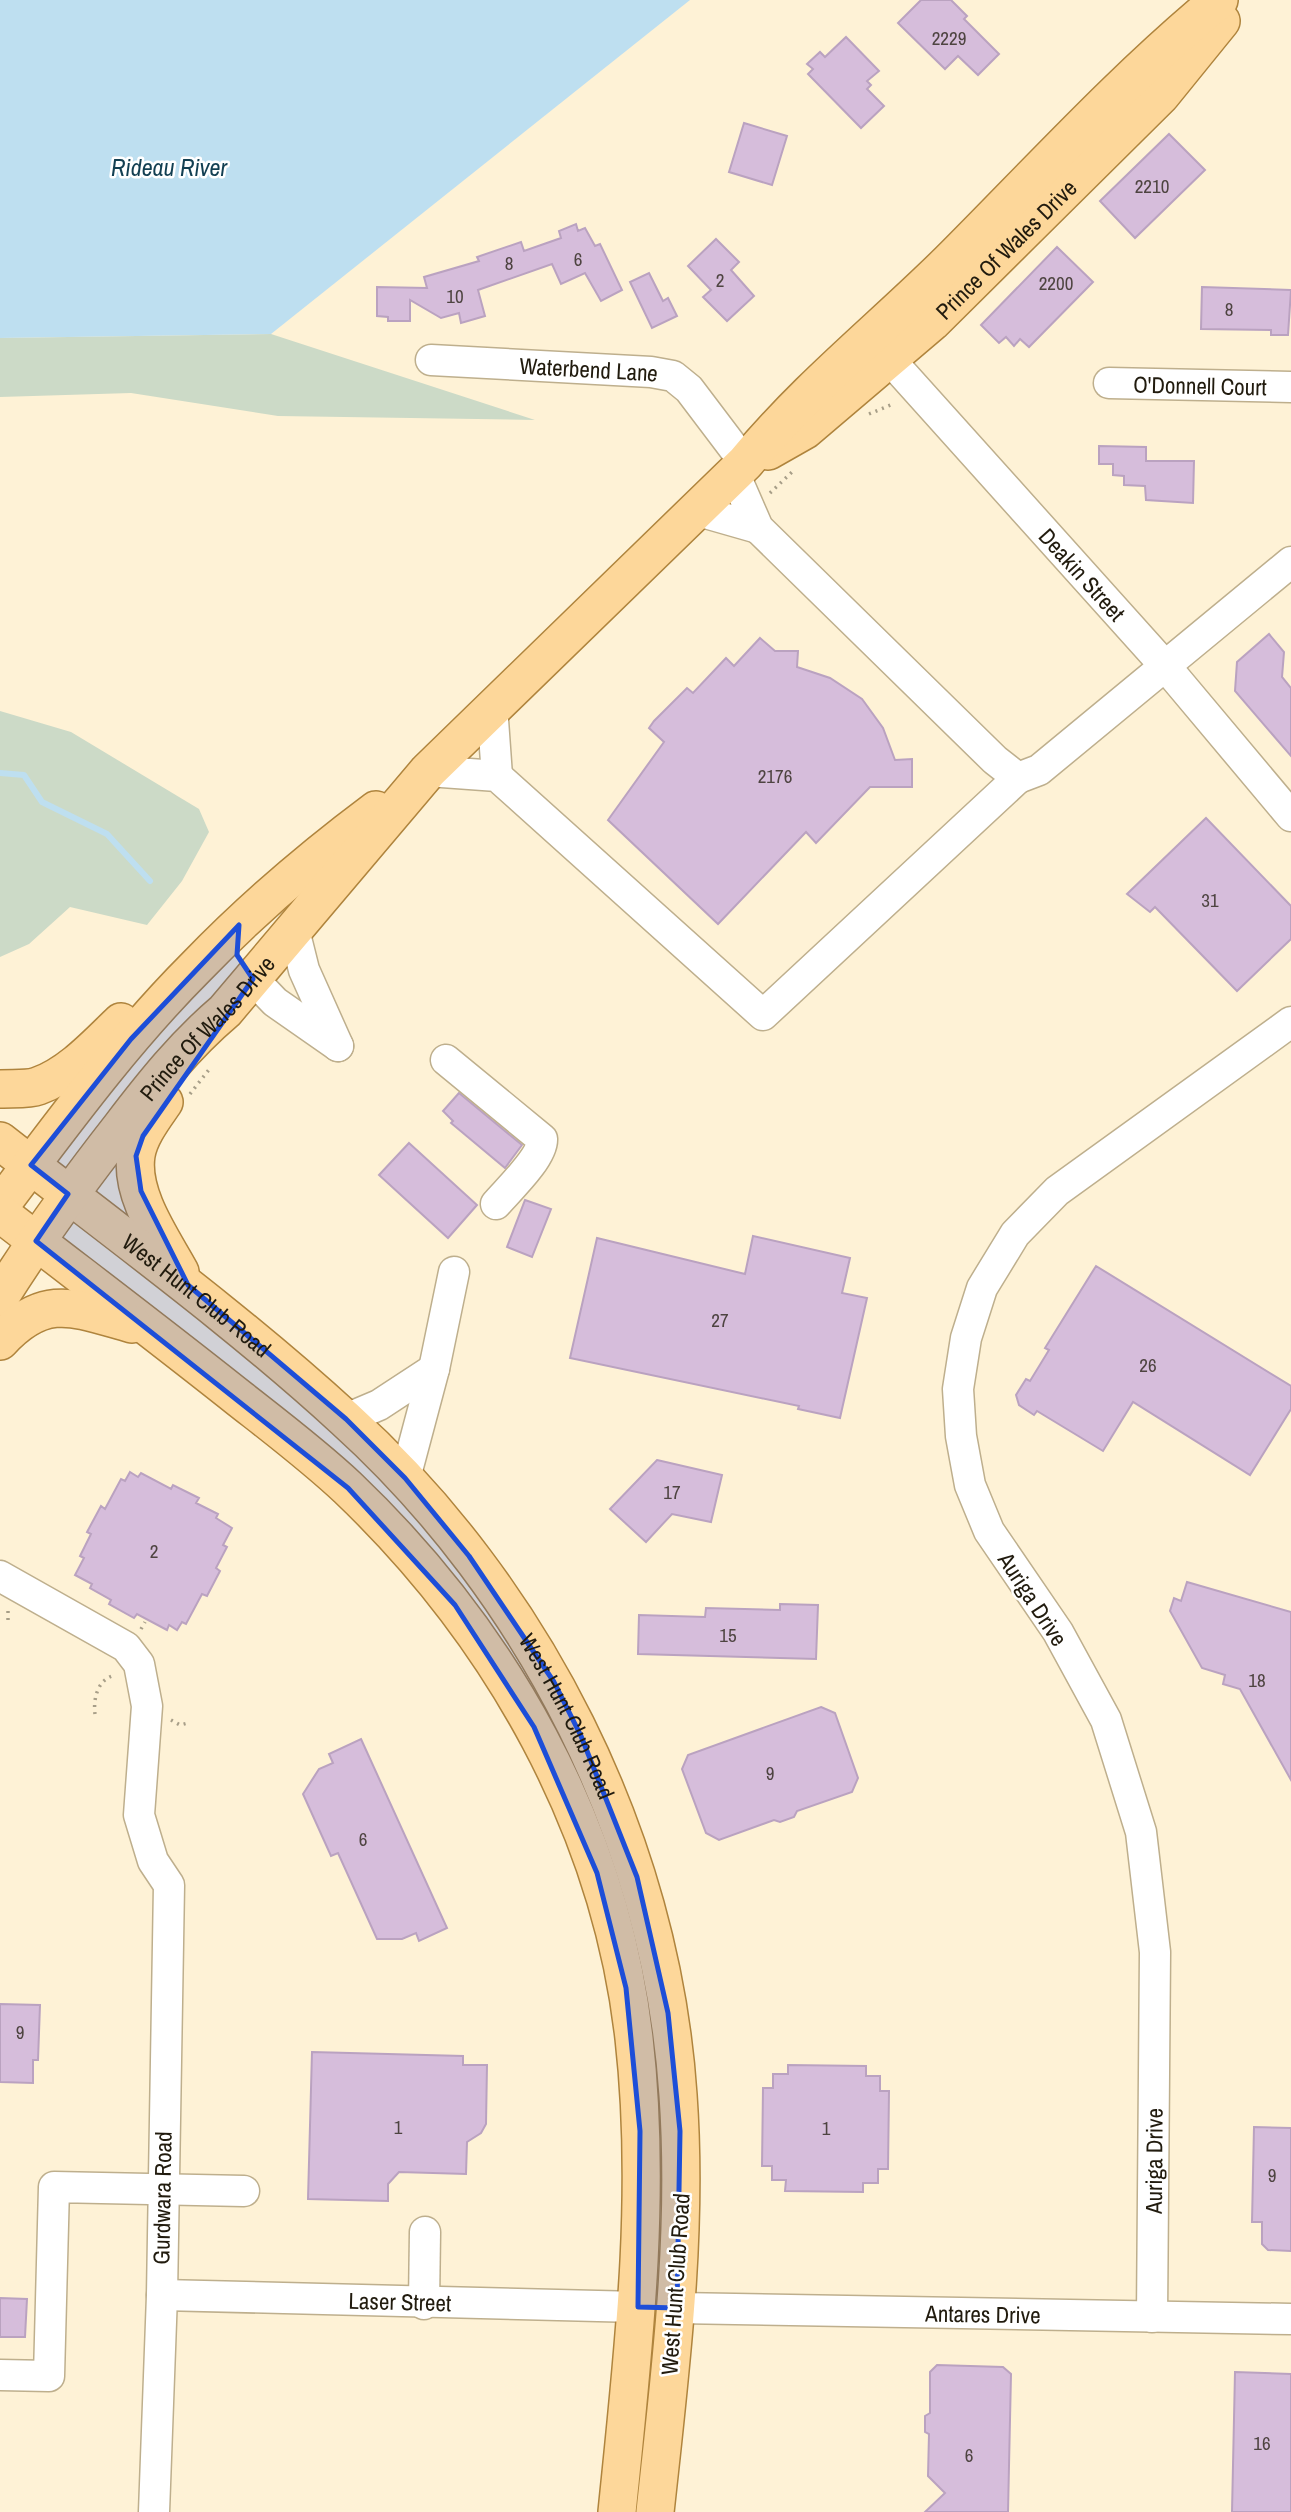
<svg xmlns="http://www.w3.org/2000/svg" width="1291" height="2512" viewBox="0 0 1291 2512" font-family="'Archivo Narrow',sans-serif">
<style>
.green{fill:#ccdac7}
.water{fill:#bedff0}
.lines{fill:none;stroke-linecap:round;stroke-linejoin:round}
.stream{stroke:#bedff0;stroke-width:6}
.building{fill:#d6bddb;stroke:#baa2c0;stroke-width:2}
.minor-casing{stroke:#beaf8d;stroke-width:33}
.major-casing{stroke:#af843d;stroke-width:40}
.path{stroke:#a79e88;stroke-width:3.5;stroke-dasharray:2 5;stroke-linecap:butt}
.minor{stroke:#fff;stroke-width:30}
.major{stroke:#fdd79a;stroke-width:37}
.marked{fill:#1d4ed8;fill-opacity:0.2;stroke:#1d4ed8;stroke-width:5;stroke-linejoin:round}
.labels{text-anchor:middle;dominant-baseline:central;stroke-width:5;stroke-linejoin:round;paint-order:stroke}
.number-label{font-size:19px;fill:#4e4441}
.street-label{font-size:23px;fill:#211b0e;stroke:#fff}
.water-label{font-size:24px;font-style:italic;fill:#123f52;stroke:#fff}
</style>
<rect width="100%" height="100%" fill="#fef2d6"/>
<!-- green -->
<g class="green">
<polygon points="271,334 535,420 278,416 131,393 0,397 0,338"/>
<polygon points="0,711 71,732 199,809 209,832 182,881 147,925 70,907 29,944 0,957"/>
</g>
<!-- water -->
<polygon class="water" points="0,0 690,0 271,334 0,338"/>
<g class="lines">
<!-- stream -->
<polyline class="stream" points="0,773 24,775 42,802 107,834 150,881"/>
</g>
<!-- building -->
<g class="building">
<polygon points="921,0 951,0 967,16 964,19 999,54 978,75 958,56 945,69 898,23"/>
<polygon points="846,37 879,71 867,81 871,85 867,89 884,106 861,128 808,74 813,69 807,64 820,52 825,57"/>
<polygon points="744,123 787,136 772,185 729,172"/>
<polygon points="1169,134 1205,170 1135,238 1100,201"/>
<polygon points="576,224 578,231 585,228 595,246 600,244 622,290 601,301 585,273 561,284 552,264 478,290 485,316 461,323 459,313 441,318 410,300 410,321 388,321 388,317 377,316 377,287 427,288 424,277 479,261 477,257 521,242 524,251 561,238 559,231"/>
<polygon points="716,239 739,262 731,270 754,296 727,321 703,297 711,290 688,266"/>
<polygon points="1057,247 1093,282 1029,347 1020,339 1014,346 1006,337 999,343 981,325"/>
<polygon points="649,273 663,301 668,298 677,316 652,328 630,282"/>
<polygon points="1202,287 1291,290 1288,335 1271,335 1271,330 1201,329"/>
<polygon points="1099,446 1146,447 1146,461 1194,461 1193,503 1146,500 1145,486 1124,485 1124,476 1113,475 1113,464 1099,464"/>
<polygon points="1269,634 1284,652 1282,677 1291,688 1291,756 1235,691 1237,662"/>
<polygon points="760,638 775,651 798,651 797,667 830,678 862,699 883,728 895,760 912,759 912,787 870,787 816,843 806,832 718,924 608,820 664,742 649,728 654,721 687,688 693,693 726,658 734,666"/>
<polygon points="1206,818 1291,906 1291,939 1237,991 1155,907 1150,912 1127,894"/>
<polygon points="459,1093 522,1145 505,1168 451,1123 453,1121 443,1111"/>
<polygon points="409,1143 477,1205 448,1238 379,1175"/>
<polygon points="525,1200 551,1209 532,1257 507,1247"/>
<polygon points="753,1236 850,1258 842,1293 867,1298 840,1418 798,1409 799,1406 570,1358 597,1238 745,1274"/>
<polygon points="1096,1266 1291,1386 1291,1409 1250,1475 1133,1402 1103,1451 1037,1411 1034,1415 1019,1405 1016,1395 1026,1379 1030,1381 1049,1350 1045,1348"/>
<polygon points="657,1460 722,1475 711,1522 672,1514 646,1542 610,1509"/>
<polygon points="130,1472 138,1477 141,1473 171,1489 173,1485 199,1498 196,1503 218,1514 216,1518 232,1528 223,1545 227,1547 216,1568 220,1571 207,1596 202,1594 186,1624 182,1622 177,1630 169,1625 167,1630 137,1614 134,1618 109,1604 111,1600 90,1588 92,1584 75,1575 84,1558 80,1556 91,1534 87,1532 101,1506 105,1509 121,1479 125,1481"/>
<polygon points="1187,1582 1291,1612 1291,1780 1240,1689 1223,1684 1225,1675 1202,1668 1170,1611 1174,1598 1181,1601"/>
<polygon points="780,1604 818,1605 816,1659 638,1654 639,1615 705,1617 706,1608 780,1610"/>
<polygon points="821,1707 835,1713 858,1778 852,1792 797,1811 794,1817 780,1822 774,1820 719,1840 706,1833 682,1769 688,1755"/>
<polygon points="361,1739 447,1928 419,1941 416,1933 402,1939 377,1939 338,1853 331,1856 303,1794 319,1769 333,1763 329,1754"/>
<polygon points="0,2004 40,2005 38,2060 33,2060 33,2083 0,2082"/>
<polygon points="312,2052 463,2056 463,2065 487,2065 486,2124 481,2133 467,2142 466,2174 399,2172 388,2184 388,2201 308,2199"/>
<polygon points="788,2065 866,2066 866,2076 880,2076 880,2091 889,2091 888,2169 878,2169 878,2183 863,2183 863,2192 785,2191 786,2180 772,2180 772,2166 762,2166 763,2088 773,2088 773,2074 788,2074"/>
<polygon points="1254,2127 1291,2128 1291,2251 1268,2250 1262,2244 1262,2222 1252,2222"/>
<polygon points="0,2298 27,2299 25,2337 0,2337"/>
<polygon points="937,2365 1003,2367 1011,2374 1008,2512 925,2512 945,2493 928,2476 929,2434 925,2432 925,2416 930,2413 930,2372"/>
<polygon points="1235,2372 1291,2374 1291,2512 1232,2512"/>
</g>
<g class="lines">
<defs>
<g id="minor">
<path id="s1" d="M 874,342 L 1166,667 L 1291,816"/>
<path id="s2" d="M 431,360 L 651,372 L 673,376 L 689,389 L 745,463"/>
<path id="s3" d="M 1109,383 L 1291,387"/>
<polyline points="734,473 758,528 995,760 1018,778 1039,770 1291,562"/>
<polyline points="695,510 758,528"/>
<polyline points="492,706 497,776"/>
<polyline points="428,771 497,776 763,1015 1018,778"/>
<polyline points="294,930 304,970 338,1046"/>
<polyline points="253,979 275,1002 338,1046"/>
<path d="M 446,1060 L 542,1139 C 543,1157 508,1190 496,1204"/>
<polyline points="346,1419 379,1405 434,1369"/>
<polyline points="405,1478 434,1369 454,1272"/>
<polyline points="0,1576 126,1647 139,1664 147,1706 139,1815 153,1861 169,1885 162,2295 154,2512"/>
<path id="s4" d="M 162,2295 L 638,2307"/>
<polyline points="424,2304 425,2232"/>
<path id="s5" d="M 677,2308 L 1291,2319"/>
<path id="s6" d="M 1152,2317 L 1155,1952 L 1141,1832 L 1106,1720 L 1058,1632 L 989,1531 L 970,1485 L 961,1436 L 958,1389 L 966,1338 L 982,1288 L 1015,1234 L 1057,1191 L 1291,1022"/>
<polyline points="0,2375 49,2376 54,2187 244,2191"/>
</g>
<g id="major">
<path id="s7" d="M 768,451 L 805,430 L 932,322 L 1161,95 L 1221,21"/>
<path d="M 0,1089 C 12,1088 27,1090 38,1086 C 70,1075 97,1045 121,1022"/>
<path d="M 164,1102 C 153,1118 139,1136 136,1155 C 130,1195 162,1239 180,1272"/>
<path id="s8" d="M 0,1141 C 116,1232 236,1319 345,1419 C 534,1590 661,1840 678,2095 C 688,2235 670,2373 655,2512"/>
<path d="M 0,1206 C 62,1124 123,1040 196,967 C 251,910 313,857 376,810"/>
<path d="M 0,1213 C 80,1275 161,1336 240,1399 C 277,1428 314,1456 348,1488 C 501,1634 610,1827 634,2038 C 652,2196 633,2355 617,2512"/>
<path id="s9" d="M 0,1297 C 37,1238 78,1182 121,1127 C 153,1085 185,1045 225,1011 L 428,771 L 745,463 C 808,387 879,331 949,262 C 1037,174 1122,80 1219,0"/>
<path d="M 0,1341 C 45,1292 75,1308 132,1324"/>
</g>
</defs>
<!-- minor casing -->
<use href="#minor" class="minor-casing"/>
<!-- major casing -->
<use href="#major" class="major-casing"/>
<!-- path -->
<g class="path">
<polyline points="869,414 893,404"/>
<polyline points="770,493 792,472"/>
<polyline points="190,1094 211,1067"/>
<polyline points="8,1620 8,1609"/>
<polyline points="141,1629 145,1622"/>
<path d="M 95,1714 C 93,1698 98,1678 116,1675"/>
<polyline points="171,1720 180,1725 188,1723"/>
</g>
<!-- minor -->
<use href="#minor" class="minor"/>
<!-- major -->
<use href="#major" class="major"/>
</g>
<!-- marked area -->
<path class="marked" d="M 239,925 L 237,955 L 253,979 L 143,1136 L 136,1156 L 141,1191 L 188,1285 L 346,1419 L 405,1478 L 469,1556 L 554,1682 L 581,1736 L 637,1877 L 668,2013 L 680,2131 L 677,2308 L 638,2307 L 640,2131 L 626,1988 L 597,1873 L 534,1727 L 455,1605 L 348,1488 L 36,1241 L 68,1194 L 31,1165 L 131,1039 Z"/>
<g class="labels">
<!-- number labels -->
<g class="number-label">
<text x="949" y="38">2229</text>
<text x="1152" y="186">2210</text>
<text x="578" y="259">6</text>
<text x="509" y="263">8</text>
<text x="720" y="280">2</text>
<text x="1056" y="283">2200</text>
<text x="455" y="296">10</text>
<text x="1229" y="309">8</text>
<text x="775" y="776">2176</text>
<text x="1210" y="900">31</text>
<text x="720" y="1320">27</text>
<text x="1148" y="1365">26</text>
<text x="672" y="1492">17</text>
<text x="154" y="1551">2</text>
<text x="728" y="1635">15</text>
<text x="1257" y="1680">18</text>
<text x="770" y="1773">9</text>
<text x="363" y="1839">6</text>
<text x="20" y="2032">9</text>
<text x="398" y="2127">1</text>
<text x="826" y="2128">1</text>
<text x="1272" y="2175">9</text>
<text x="1262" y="2443">16</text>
<text x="969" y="2455">6</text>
</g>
<!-- street labels -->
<g class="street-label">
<text stroke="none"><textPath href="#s7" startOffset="313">Prince Of Wales Drive</textPath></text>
<text stroke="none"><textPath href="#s2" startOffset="158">Waterbend Lane</textPath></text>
<text stroke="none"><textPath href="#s3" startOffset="91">O'Donnell Court</textPath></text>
<text stroke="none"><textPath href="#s1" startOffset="312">Deakin Street</textPath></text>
<text stroke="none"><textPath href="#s9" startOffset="340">Prince Of Wales Drive</textPath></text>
<text stroke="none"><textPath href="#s8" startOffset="250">West Hunt Club Road</textPath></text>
<text transform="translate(1033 1599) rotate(57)">Auriga Drive</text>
<text stroke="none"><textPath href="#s8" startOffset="817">West Hunt Club Road</textPath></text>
<text stroke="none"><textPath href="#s6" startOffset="156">Auriga Drive</textPath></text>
<text transform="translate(162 2198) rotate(-89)">Gurdwara Road</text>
<text transform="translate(675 2284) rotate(-86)">West Hunt Club Road</text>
<text stroke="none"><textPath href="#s4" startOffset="238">Laser Street</textPath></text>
<text stroke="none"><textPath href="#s5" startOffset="306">Antares Drive</textPath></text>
</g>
<!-- water labels -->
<g class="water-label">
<text x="169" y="167">Rideau River</text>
</g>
</g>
</svg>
